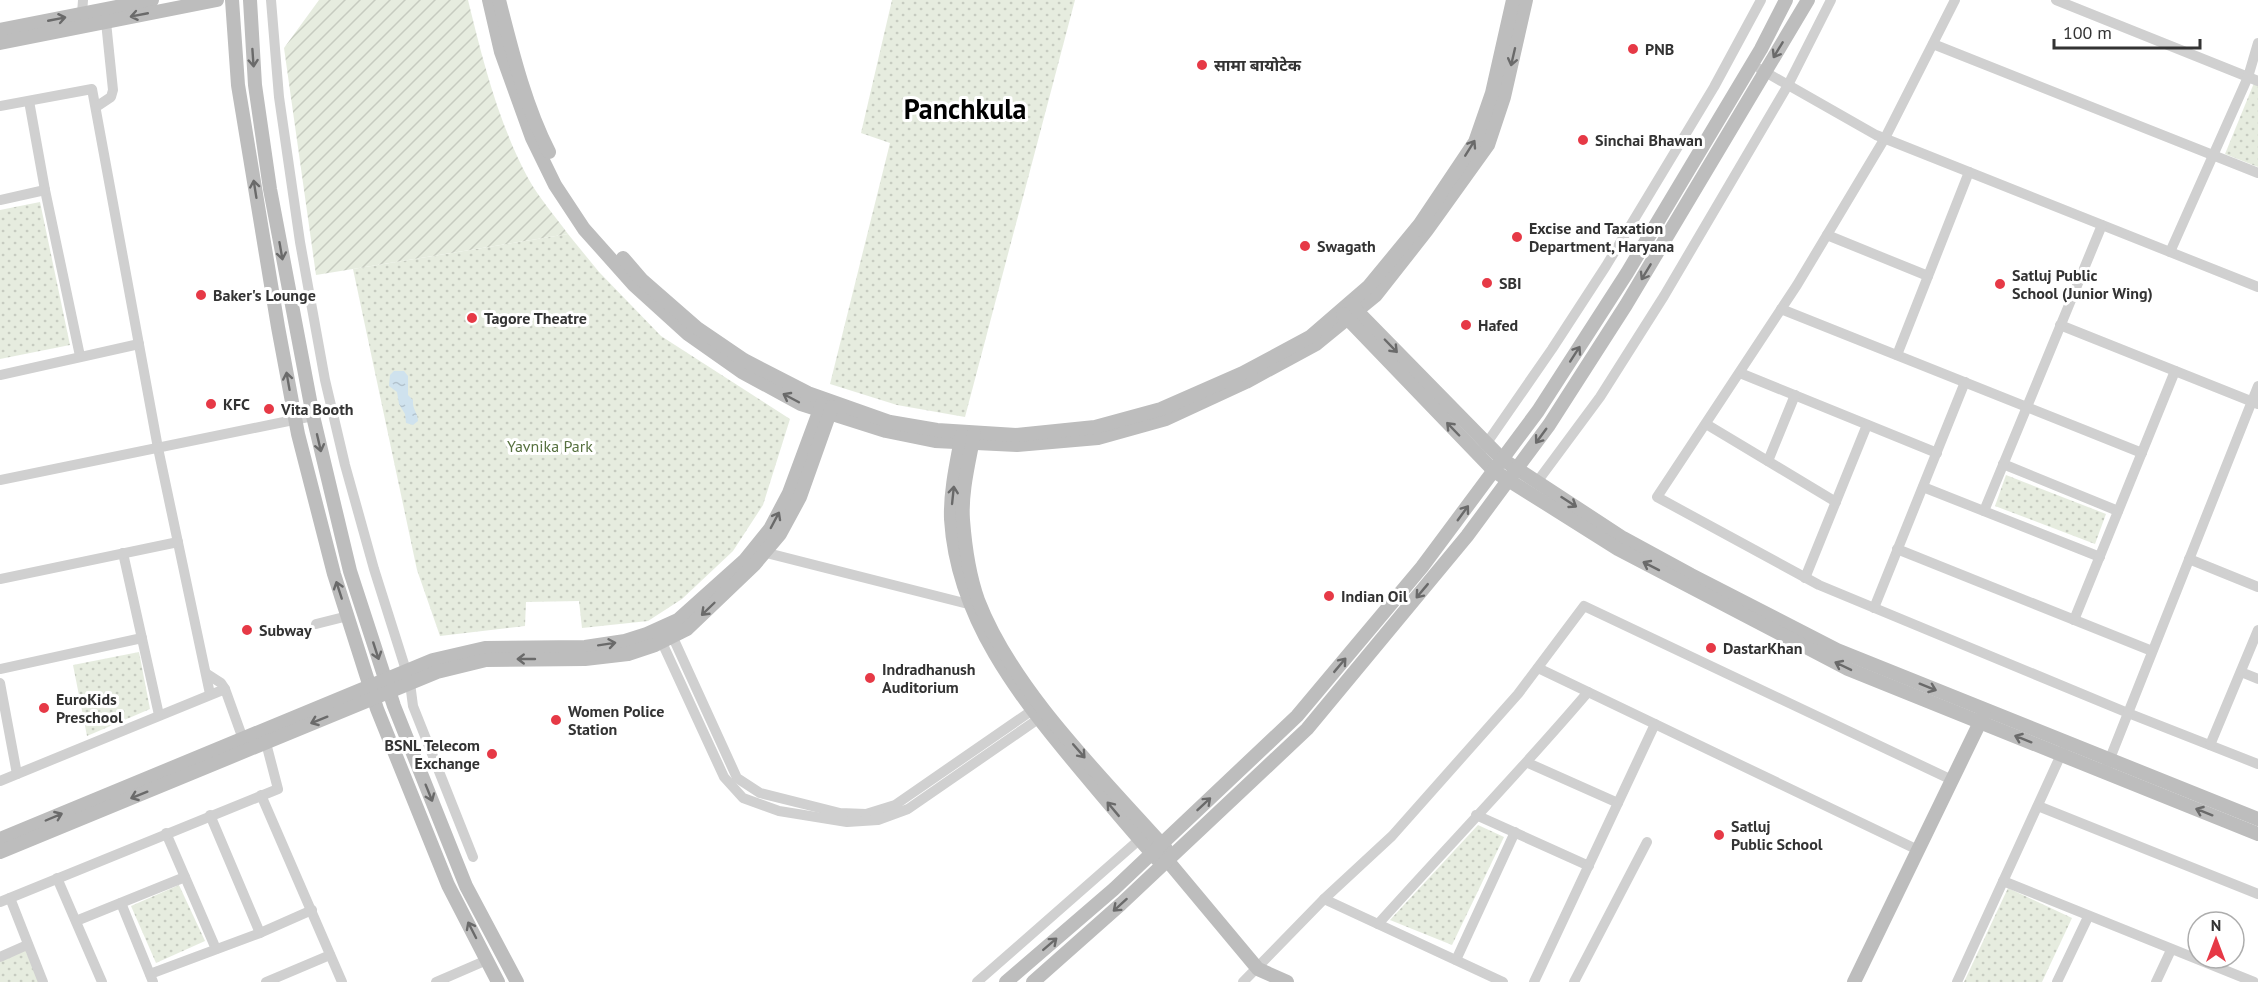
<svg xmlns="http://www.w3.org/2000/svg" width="2258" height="982" viewBox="0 0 2258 982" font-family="'PT Sans','Noto Sans Devanagari',sans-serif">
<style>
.park{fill:url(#park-dots)}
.garden{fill:url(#garden-furrows)}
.water{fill:url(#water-ripples)}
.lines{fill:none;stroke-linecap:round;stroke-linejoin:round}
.street{stroke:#d0d0d0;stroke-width:10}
.secondary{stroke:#bdbdbd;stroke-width:14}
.oneway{stroke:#6a6a6a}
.poi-dot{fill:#e63946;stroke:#fff;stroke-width:2}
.labels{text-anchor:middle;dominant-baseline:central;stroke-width:6;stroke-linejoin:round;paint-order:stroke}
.poi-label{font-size:16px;font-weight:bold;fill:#333;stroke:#fff;text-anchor:start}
.park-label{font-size:16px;fill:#56703f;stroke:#fff}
.town-label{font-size:28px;font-weight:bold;fill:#000;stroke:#fff}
</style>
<defs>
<pattern id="park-dots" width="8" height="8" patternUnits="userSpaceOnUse" patternTransform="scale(1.5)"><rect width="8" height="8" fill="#e6ecdf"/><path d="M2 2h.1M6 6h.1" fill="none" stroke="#c6cbc0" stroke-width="1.8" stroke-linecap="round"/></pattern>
<pattern id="garden-furrows" width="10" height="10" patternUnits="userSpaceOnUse" patternTransform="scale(1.5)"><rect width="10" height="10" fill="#e6ecdf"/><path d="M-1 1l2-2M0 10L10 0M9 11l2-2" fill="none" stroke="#c6cbc0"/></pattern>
<pattern id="water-ripples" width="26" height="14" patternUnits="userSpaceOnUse" patternTransform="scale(1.5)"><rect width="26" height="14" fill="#cfe2ee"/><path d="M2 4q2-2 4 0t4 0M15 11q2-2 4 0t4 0" fill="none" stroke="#b2c2cd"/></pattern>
</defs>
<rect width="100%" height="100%" fill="#fff"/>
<!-- park -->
<g class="park">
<polygon points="892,0 1075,0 965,417 897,405 830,384 890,143 861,133"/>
<polygon points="2254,83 2258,84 2258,167 2225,154"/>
<polygon points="40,202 70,345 0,359 0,210"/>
<polygon points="568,234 599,272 661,336 790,419 763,505 733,551 682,599 648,621 582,628 579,601 526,602 525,626 440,636 417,570 353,269"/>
<polygon points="2006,475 2106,514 2095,544 1995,506"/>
<polygon points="139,652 150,709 87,736 73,665"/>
<polygon points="1478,825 1504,837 1452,945 1390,920"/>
<polygon points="179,885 205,941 156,963 131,906"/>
<polygon points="2008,888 2072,918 2042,982 1964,982"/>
<polygon points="25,949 39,982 0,982 0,959"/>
</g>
<!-- garden -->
<path class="garden" d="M 319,0 L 468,0 C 483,61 498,122 528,178 C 539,198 555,216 568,234 L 316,275 L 284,48 Z"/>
<!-- water -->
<path class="water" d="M 394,371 L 404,371 L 408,376 L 408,395 L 413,400 C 412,409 418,413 418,421 L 413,425 L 406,423 L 405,414 L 399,404 L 397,392 L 389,386 L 390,375 Z"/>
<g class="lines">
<!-- street -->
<g class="street">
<polyline points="271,0 279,97 300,242 325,380 345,465 374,569 410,683 413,706 473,857"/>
<polyline points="1955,0 1885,138 1797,285 1657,497 1819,585 2128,713 2258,764"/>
<polyline points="2056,0 2258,81"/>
<polyline points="82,14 83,0"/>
<polyline points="1933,44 2258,173"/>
<polyline points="1760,69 1876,135 2258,287"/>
<polyline points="29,101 45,190 80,356"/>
<polyline points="0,106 92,89 158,448 210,694"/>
<polyline points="96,107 111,97 113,90 106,22"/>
<polyline points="0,200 45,190"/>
<polyline points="1827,235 1928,276"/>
<polyline points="2170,252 2248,77 2258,43"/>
<polyline points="1781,309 2142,453"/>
<polyline points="2060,325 2258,404"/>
<polyline points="1897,355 1969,172"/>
<polyline points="1740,373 1937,453"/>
<polyline points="0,375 139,344"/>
<polyline points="1706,424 1836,502"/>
<polyline points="1482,450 1552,349 1606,266 1714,87 1761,0"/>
<polyline points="1768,461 1795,395"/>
<polyline points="2003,464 2118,511"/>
<polyline points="0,480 313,416"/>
<polyline points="1537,482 1600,397 1664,296 1788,85 1831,0"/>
<polyline points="1923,487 2100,557"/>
<polyline points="1984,511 2102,225"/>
<polyline points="1897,549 2152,651"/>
<polyline points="759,551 976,606"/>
<polyline points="123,553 159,715"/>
<polyline points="2189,559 2258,587"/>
<polyline points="1805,578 1867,425"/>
<polyline points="0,579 178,542"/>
<polyline points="1874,608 1965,382"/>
<polyline points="2074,620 2175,371"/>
<polyline points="316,624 348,616"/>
<polyline points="670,631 737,778 760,793 840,813 866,814 895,805 1037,707"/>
<polyline points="659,636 724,777 743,798 779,811 847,822 878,820 908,809 1044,715"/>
<polyline points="1538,668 1918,850"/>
<polyline points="0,669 142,638"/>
<polyline points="2241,672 2258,679"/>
<polyline points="207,674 221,683 225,689 243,739"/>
<polyline points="0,683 17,774"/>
<polyline points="2210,745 2258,630"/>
<polyline points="1528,763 1618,803"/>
<polyline points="2107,766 2258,386"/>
<polyline points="0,781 225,689"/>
<polyline points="261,795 342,982"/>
<polyline points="2038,806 2258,894"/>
<polyline points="210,815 260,933"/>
<polyline points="1476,815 1589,866"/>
<polyline points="166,833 216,949"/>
<polyline points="57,878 102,982"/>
<polyline points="2003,881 2254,982"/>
<polyline points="10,898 43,982"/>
<polyline points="1324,899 1503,982"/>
<polyline points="0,902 278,789 266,743"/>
<polyline points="121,903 153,982"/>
<polyline points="76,921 185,877"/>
<path d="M 1378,924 C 1448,846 1521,771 1588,692"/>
<polyline points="0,957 27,945"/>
<polyline points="1456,960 1515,832"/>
<polyline points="150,974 260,933 312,910"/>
<polyline points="266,982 330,955"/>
<polyline points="436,982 487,960"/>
<polyline points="977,982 1140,839"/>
<polyline points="1243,982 1324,899 1392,836 1518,694 1584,606 1952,780"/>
<polyline points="1534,982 1655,724"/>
<polyline points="1574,982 1647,842"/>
<polyline points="1957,982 2064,748"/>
<polyline points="2057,982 2088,917"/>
<polyline points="2156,982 2171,950"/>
</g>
<!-- secondary -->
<g class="secondary">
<polyline points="232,0 238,85 278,327 298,434 334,574 377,709 448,885 498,982"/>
<polyline points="250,0 255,85 270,189 313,416 350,571 394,706 466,886 517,982"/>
<polyline points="489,0 501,52 532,138 555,185 584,229 634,285 688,334 742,372 801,404 886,431 935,441 1017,445 1098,438 1166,419 1246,382 1316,344 1376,295 1427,230 1488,145 1504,97 1526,0"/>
<path d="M 499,0 C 512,51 525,105 549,152"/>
<polyline points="0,30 152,0"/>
<polyline points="0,43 217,0"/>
<polyline points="623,258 642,280 697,328 744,360 808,393 890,422 937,430 1016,435 1095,427 1161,409 1243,373 1310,337 1369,286 1420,224 1475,142 1492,93 1513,0"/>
<polyline points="1350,304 1502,459 1623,538 1691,575 1837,650 2258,819"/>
<polyline points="1343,314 1494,471 1618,549 1848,669 2258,834"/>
<path d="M 962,434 C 957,461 950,491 951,519 C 957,618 1019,696 1080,769 C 1105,799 1130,829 1157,859"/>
<path d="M 974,434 C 969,462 961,492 963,520 C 965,546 969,575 978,600 C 1013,691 1102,777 1166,849"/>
<polyline points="0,839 433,660 485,648 585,647 625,641 647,634 678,620 745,560 770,529 789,493 822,404"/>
<polyline points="0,852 437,672 486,660 585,659 628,654 655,645 687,629 754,565 780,534 800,497 832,407"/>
<polyline points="1167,860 1258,969 1287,982"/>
<polyline points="1006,982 1114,889 1297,716 1422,567 1538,411 1627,273 1761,49 1786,0"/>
<polyline points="1033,982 1121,904 1307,729 1467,536 1549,425 1626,305 1808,0"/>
<polyline points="1854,982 1984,714"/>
</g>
</g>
<!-- one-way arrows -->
<defs><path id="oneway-shaft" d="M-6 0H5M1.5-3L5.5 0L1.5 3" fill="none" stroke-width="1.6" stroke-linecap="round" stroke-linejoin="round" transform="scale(1.5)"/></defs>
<g class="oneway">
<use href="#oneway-shaft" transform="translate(139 15) rotate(169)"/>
<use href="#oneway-shaft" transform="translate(57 19) rotate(-11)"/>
<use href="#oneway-shaft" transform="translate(1778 50) rotate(121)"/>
<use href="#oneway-shaft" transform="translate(1513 57) rotate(103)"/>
<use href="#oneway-shaft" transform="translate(253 58) rotate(86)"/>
<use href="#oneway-shaft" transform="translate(1470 148) rotate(-58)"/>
<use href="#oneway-shaft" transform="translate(255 189) rotate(-99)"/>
<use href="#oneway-shaft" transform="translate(281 251) rotate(80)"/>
<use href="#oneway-shaft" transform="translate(1646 272) rotate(121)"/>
<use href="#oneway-shaft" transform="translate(1391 346) rotate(46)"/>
<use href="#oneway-shaft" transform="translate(1575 354) rotate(-57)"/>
<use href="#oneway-shaft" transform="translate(288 381) rotate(-100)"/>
<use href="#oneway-shaft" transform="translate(791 398) rotate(-152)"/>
<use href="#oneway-shaft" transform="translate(1453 429) rotate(-134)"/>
<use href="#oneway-shaft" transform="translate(1541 436) rotate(126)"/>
<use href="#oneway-shaft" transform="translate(319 443) rotate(77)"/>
<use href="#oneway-shaft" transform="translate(953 495) rotate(-84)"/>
<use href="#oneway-shaft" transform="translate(1569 502) rotate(33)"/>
<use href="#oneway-shaft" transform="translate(1463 513) rotate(-54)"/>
<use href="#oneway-shaft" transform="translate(775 520) rotate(-62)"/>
<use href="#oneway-shaft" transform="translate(1651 566) rotate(-153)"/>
<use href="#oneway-shaft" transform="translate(339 590) rotate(-108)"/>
<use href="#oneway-shaft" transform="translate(1422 591) rotate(130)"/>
<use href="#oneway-shaft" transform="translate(708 609) rotate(136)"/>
<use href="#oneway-shaft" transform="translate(607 644) rotate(-9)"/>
<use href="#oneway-shaft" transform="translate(376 651) rotate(72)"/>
<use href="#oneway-shaft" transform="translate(526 659) rotate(180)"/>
<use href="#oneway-shaft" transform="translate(1340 665) rotate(-50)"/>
<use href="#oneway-shaft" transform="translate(1843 666) rotate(-154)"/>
<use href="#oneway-shaft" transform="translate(1928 687) rotate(22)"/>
<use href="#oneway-shaft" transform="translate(319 720) rotate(158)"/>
<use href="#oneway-shaft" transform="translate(2023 739) rotate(-158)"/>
<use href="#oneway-shaft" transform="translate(1079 751) rotate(49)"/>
<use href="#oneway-shaft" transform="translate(429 793) rotate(68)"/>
<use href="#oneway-shaft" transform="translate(139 795) rotate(158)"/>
<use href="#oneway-shaft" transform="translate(1204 804) rotate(-43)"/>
<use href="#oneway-shaft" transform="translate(1113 809) rotate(-130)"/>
<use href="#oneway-shaft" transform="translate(2204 812) rotate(-158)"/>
<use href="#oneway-shaft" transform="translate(54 817) rotate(-23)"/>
<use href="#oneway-shaft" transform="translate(1120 905) rotate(138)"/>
<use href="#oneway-shaft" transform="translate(472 930) rotate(-117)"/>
<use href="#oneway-shaft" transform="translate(1050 944) rotate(-41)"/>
</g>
<!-- markers -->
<g class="poi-dot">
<circle cx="1633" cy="49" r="6"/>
<circle cx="1202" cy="65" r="6"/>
<circle cx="1583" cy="140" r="6"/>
<circle cx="1517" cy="237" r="6"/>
<circle cx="1305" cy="246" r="6"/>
<circle cx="1487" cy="283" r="6"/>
<circle cx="2000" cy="284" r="6"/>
<circle cx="201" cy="295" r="6"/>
<circle cx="472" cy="318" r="6"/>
<circle cx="1466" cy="325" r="6"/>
<circle cx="211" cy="404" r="6"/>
<circle cx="269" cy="409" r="6"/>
<circle cx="1329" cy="596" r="6"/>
<circle cx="247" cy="630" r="6"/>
<circle cx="1711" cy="648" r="6"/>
<circle cx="870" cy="678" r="6"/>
<circle cx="44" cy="708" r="6"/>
<circle cx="556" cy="720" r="6"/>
<circle cx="492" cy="754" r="6"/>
<circle cx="1719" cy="835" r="6"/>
</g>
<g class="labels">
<!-- poi labels -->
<g class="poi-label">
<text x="1645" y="49">PNB</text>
<text x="1214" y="65">सामा बायोटेक</text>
<text x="1595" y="140">Sinchai Bhawan</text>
<text x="1529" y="228">Excise and Taxation<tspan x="1529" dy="18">Department, Haryana</tspan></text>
<text x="1317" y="246">Swagath</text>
<text x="2012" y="275">Satluj Public<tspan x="2012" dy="18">School (Junior Wing)</tspan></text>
<text x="1499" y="283">SBI</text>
<text x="213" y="295">Baker's Lounge</text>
<text x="484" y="318">Tagore Theatre</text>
<text x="1478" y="325">Hafed</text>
<text x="223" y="404">KFC</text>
<text x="281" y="409">Vita Booth</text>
<text x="1341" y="596">Indian Oil</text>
<text x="259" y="630">Subway</text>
<text x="1723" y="648">DastarKhan</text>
<text x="882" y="669">Indradhanush<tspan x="882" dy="18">Auditorium</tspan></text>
<text x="56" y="699">EuroKids<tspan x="56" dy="18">Preschool</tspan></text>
<text x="568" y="711">Women Police<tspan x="568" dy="18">Station</tspan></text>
<text x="480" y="745" text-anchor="end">BSNL Telecom<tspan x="480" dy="18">Exchange</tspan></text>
<text x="1731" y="826">Satluj<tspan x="1731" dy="18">Public School</tspan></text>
</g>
<!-- park labels -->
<g class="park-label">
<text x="550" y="446">Yavnika Park</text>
</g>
<!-- town labels -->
<g class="town-label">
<text x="965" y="108">Panchkula</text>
</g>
</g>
<!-- north arrow -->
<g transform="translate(2216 940)"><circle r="28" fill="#ffffff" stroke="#adadad" stroke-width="1.5"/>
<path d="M0-4.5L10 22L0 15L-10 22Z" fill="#e63946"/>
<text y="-9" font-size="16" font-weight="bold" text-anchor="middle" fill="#333333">N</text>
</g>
<!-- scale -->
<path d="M2054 39v9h146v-9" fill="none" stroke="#333333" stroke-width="3"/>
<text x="2063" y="39" font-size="18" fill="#333333" stroke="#ffffff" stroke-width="4.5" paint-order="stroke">100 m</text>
</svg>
